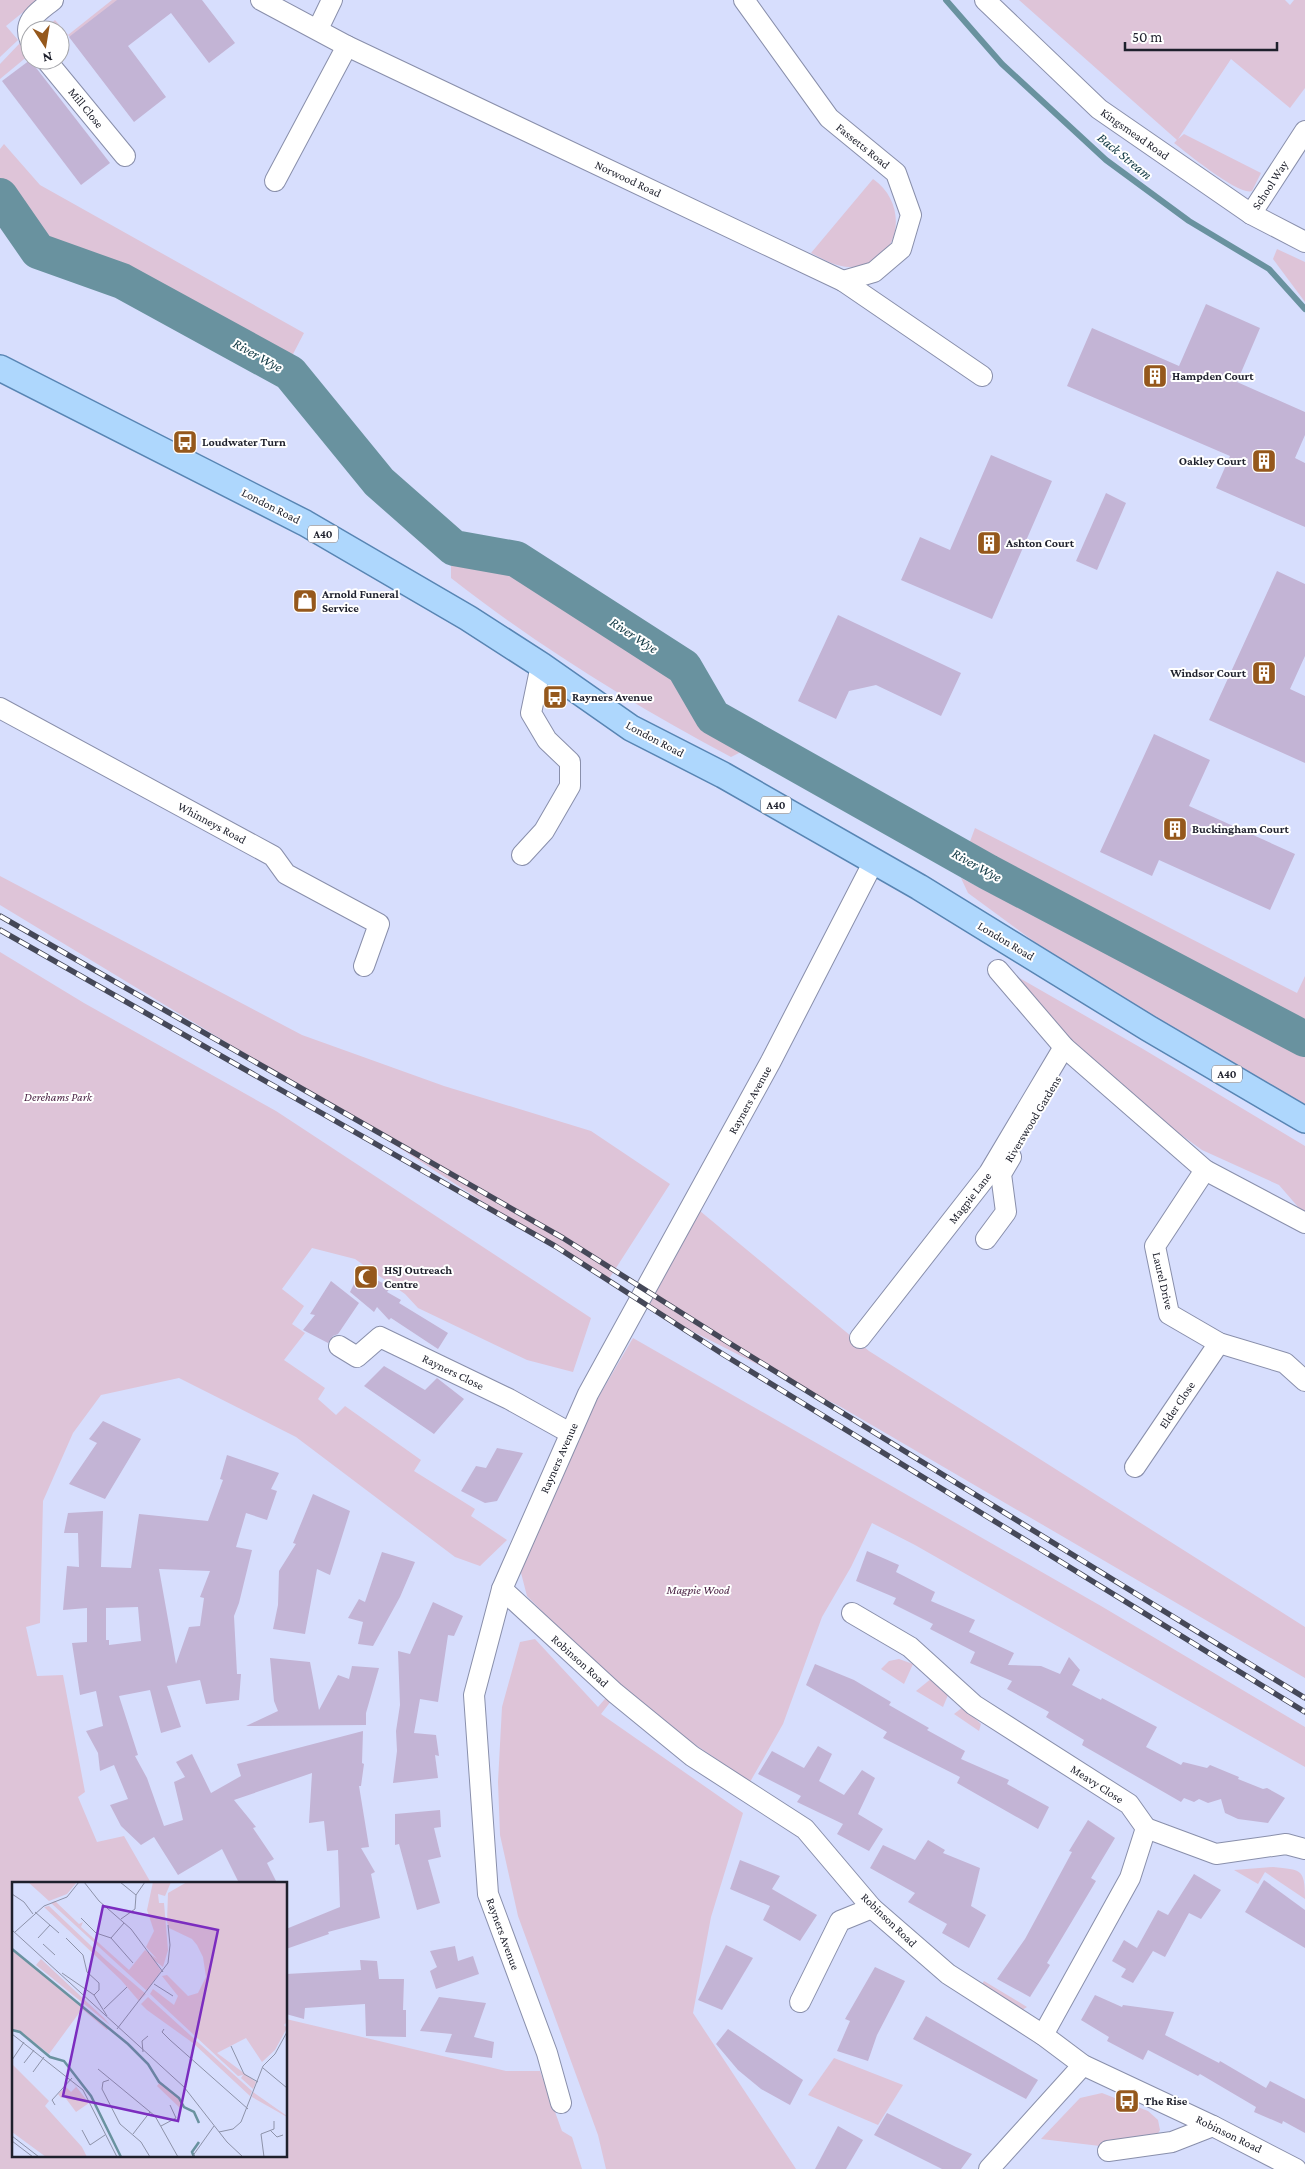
<svg xmlns="http://www.w3.org/2000/svg" width="1305" height="2169" viewBox="0 0 1305 2169" font-family="'Crimson Pro',serif">
<style>
.green{fill:#dec4d8}
.lines{fill:none;stroke-linecap:round;stroke-linejoin:round}
.stream{stroke:#69929f;stroke-width:6}
.river{stroke:#69929f;stroke-width:36}
.building{fill:#c3b4d5;fill-rule:evenodd}
.minor-casing{stroke:#898fab;stroke-width:22}
.major-casing{stroke:#5885b3;stroke-width:28}
.minor{stroke:#fff;stroke-width:20}
.major{stroke:#aed7fd;stroke-width:25}
.rail-casing{stroke:#454858;stroke-width:5.5}
.rail{stroke:#fff;stroke-width:4;stroke-dasharray:11;stroke-linecap:butt}
.labels{text-anchor:middle;dominant-baseline:central;stroke-width:4;stroke-linejoin:round;paint-order:stroke}
.shield{fill:#fff;stroke:#62636b;stroke-width:1}
.shield-label{font-size:11px;font-weight:bold;fill:#1e202c}
.street-label{font-size:12px;fill:#1e202c;stroke:#fff}
.poi-label{font-size:12px;font-weight:bold;fill:#1e202c;stroke:#fff;text-anchor:start}
.park-label{font-size:12px;font-style:italic;fill:#481f41;stroke:#fff}
.water-label{font-size:14px;font-style:italic;fill:#0f3742;stroke:#fff}
.inset-river{fill:none;stroke:#69929f;stroke-width:2.5}
.inset-road{fill:none;stroke:#8d92a9;stroke-width:1}
.view{fill:#7b2cbf;fill-opacity:0.15;stroke:#7b2cbf;stroke-width:2.5}
.inset-edge{fill:none;stroke:#1e202c;stroke-width:2.5}
</style>
<rect width="100%" height="100%" fill="#d7defd"/>
<!-- green -->
<g class="green">
<polygon points="0,0 38,0 6,26 18,40 0,57"/>
<polygon points="112,0 128,0 75,42 68,35 60,41 60,30 43,30 55,20 68,35"/>
<path d="M 1019,0 L 1285,0 L 1290,5 L 1294,0 L 1305,0 L 1305,88 L 1290,108 L 1231,59 L 1178,139 L 1184,134 L 1261,173 L 1252,191 C 1239,196 1187,153 1174,143 L 1177,140 Z"/>
<polygon points="20,43 29,55 0,79 0,64"/>
<path d="M 4,144 L 40,185 L 304,333 L 280,379 C 245,353 211,328 174,305 C 159,296 144,284 128,279 C 84,265 46,293 25,237 L 18,235 L 0,200 L 0,149 Z"/>
<path d="M 873,179 C 912,206 899,267 850,267 C 836,267 823,259 811,253 Z"/>
<polygon points="1277,249 1305,262 1305,302 1273,259"/>
<path d="M 451,566 L 487,567 L 519,576 L 624,642 L 685,684 L 697,695 L 703,724 L 743,751 L 731,757 C 633,705 538,646 451,578 Z"/>
<polygon points="975,828 1297,993 1305,976 1305,1032 965,855"/>
<polygon points="0,876 302,1035 444,1086 591,1131 670,1184 607,1282 381,1136 0,905"/>
<polygon points="961,878 1305,1056 1305,1109 1044,949 968,893"/>
<polygon points="0,952 84,1003 276,1111 591,1318 573,1372 527,1360 418,1308 405,1294 355,1259 312,1248 282,1289 304,1306 292,1324 305,1333 284,1360 325,1388 318,1399 336,1415 345,1406 421,1460 414,1471 475,1509 471,1516 507,1540 480,1566 455,1557 296,1437 179,1378 101,1395 73,1433 43,1501 40,1623 26,1627 37,1676 63,1675 85,1792 78,1797 97,1842 124,1836 151,1883 14,1883 14,2155 286,2155 286,2019 506,2071 540,2071 562,2131 572,2137 582,2169 0,2169"/>
<polygon points="1011,973 1143,1049 1305,1146 1305,1215 1279,1185 1202,1150 1107,1081"/>
<polygon points="700,1211 869,1351 1305,1627 1305,1678 841,1407 639,1304"/>
<polygon points="633,1338 1101,1606 1305,1727 1305,1767 915,1545 872,1523 851,1567 822,1617 783,1724 750,1782 618,1692 601,1714 743,1813 711,1917 693,2013 796,2169 606,2169 598,2135 518,1916 500,1835 498,1782 502,1707 520,1642 535,1639 598,1707 616,1686 527,1596 520,1569 588,1415"/>
<polygon points="899,1659 913,1664 904,1684 881,1669 889,1661"/>
<polygon points="932,1678 948,1695 943,1707 916,1691"/>
<polygon points="963,1707 981,1724 979,1731 954,1714"/>
<path d="M 1273,1867 C 1301,1870 1305,1868 1305,1899 L 1265,1872 L 1258,1884 L 1234,1870 Z"/>
<polygon points="984,1981 1027,2007 1019,2012 980,1987"/>
<polygon points="834,2058 903,2085 878,2125 808,2095"/>
<polygon points="1102,2093 1148,2111 1158,2120 1160,2130 1154,2140 1100,2146 1041,2139 1080,2098"/>
</g>
<g class="lines">
<!-- stream -->
<polyline class="stream" points="946,0 1002,64 1106,160 1189,221 1269,269 1305,309"/>
<!-- river -->
<polyline class="river" points="0,196 38,251 122,281 290,373 379,482 454,548 516,559 684,667 713,717 988,872 1305,1039"/>
</g>
<!-- building -->
<g class="building">
<polygon points="117,0 202,0 235,43 209,63 171,13 128,46 166,97 134,122 69,37"/>
<polygon points="30,60 110,163 81,185 2,81"/>
<polygon points="1206,304 1260,328 1237,382 1305,412 1305,435 1295,458 1305,463 1305,527 1216,488 1230,456 1067,386 1092,328 1179,366"/>
<polygon points="991,455 1052,481 992,619 901,580 920,537 950,550"/>
<polygon points="1106,493 1126,503 1097,570 1076,561"/>
<polygon points="1277,571 1305,584 1305,656 1290,689 1305,696 1305,763 1209,720"/>
<polygon points="838,615 961,673 941,716 876,685 849,691 836,719 798,701"/>
<polygon points="1154,734 1210,760 1189,806 1295,854 1270,910 1159,860 1152,876 1100,852"/>
<polygon points="360,1272 391,1287 387,1292 401,1300 399,1303 448,1333 438,1349 391,1318 389,1320 377,1307 374,1312 350,1292"/>
<polygon points="331,1281 359,1303 338,1334 333,1336 328,1343 303,1330 315,1315 310,1314"/>
<polygon points="384,1366 425,1390 437,1378 464,1399 434,1434 364,1386"/>
<polygon points="103,1421 141,1439 105,1499 69,1484 97,1443 89,1439"/>
<polygon points="497,1448 523,1453 497,1501 485,1503 461,1491 476,1466 486,1468"/>
<path d="M 227,1455 L 279,1473 L 271,1489 L 277,1491 L 267,1520 L 246,1513 L 236,1547 L 252,1550 L 239,1603 L 234,1616 L 237,1674 L 241,1674 L 239,1700 L 206,1704 L 200,1680 L 167,1686 L 181,1727 L 161,1733 L 150,1690 L 119,1696 L 138,1755 L 135,1756 L 147,1778 L 164,1826 L 183,1820 L 174,1782 L 185,1777 L 176,1762 L 192,1754 L 211,1793 L 241,1776 L 237,1764 L 363,1731 L 362,1763 L 364,1764 L 361,1786 L 359,1786 L 369,1847 L 361,1848 L 375,1872 L 371,1874 L 380,1918 L 328,1932 L 329,1934 L 286,1949 L 286,1929 L 340,1907 L 338,1850 L 327,1851 L 324,1821 L 309,1823 L 312,1773 L 234,1800 L 256,1827 L 253,1828 L 274,1859 L 267,1863 L 277,1883 L 239,1883 L 222,1849 L 178,1875 L 154,1837 L 141,1845 L 121,1826 L 110,1805 L 128,1799 L 114,1765 L 100,1771 L 98,1753 L 86,1731 L 103,1726 L 96,1691 L 80,1695 L 72,1643 L 87,1642 L 87,1608 L 63,1610 L 67,1566 L 79,1567 L 78,1533 L 64,1533 L 68,1513 L 103,1511 L 101,1567 L 131,1568 L 139,1514 L 208,1521 L 223,1480 L 220,1479 ZM 159,1569 L 210,1571 L 200,1597 L 204,1598 L 200,1626 L 189,1627 L 176,1664 ZM 138,1607 L 141,1641 L 109,1645 L 109,1640 L 106,1640 L 106,1608 Z"/>
<polygon points="313,1494 350,1511 330,1575 317,1569 305,1634 273,1629 278,1605 279,1571 296,1544 293,1543"/>
<polygon points="867,1551 899,1565 896,1572 935,1592 931,1601 975,1620 969,1632 1014,1653 1008,1665 1041,1666 1060,1674 1069,1657 1080,1670 1072,1685 1101,1700 1102,1698 1157,1727 1146,1747 1181,1765 1183,1762 1207,1768 1210,1765 1239,1777 1238,1779 1263,1789 1267,1788 1285,1798 1268,1823 1238,1819 1225,1813 1221,1799 1208,1803 1199,1799 1194,1802 1184,1798 1181,1802 1082,1745 1084,1740 1046,1717 1049,1712 1007,1689 1012,1681 970,1663 975,1652 930,1629 933,1624 893,1604 896,1598 856,1581"/>
<polygon points="382,1552 415,1562 400,1597 373,1646 358,1644 363,1622 348,1618 359,1599 365,1602"/>
<polygon points="433,1602 463,1616 454,1636 448,1635 438,1702 420,1699 414,1733 436,1735 439,1756 435,1755 438,1778 393,1783 397,1751 396,1731 400,1705 398,1651 410,1654"/>
<polygon points="270,1658 310,1662 319,1710 338,1675 349,1679 352,1666 379,1668 366,1713 366,1725 246,1726 278,1711 274,1701"/>
<polygon points="815,1664 854,1680 891,1702 889,1705 929,1728 927,1730 965,1751 961,1759 1009,1780 1007,1784 1049,1807 1038,1829 957,1783 960,1777 883,1738 887,1732 806,1685"/>
<polygon points="818,1746 832,1754 819,1781 844,1795 862,1770 875,1778 858,1814 883,1829 869,1851 837,1834 843,1824 797,1802 801,1796 758,1774 772,1751 804,1768"/>
<polygon points="440,1810 441,1827 434,1828 441,1857 428,1860 440,1903 417,1910 399,1844 395,1845 395,1814"/>
<polygon points="1088,1820 1115,1838 1091,1878 1096,1881 1047,1963 1050,1965 1030,1997 997,1979 1025,1939 1072,1852 1069,1851"/>
<polygon points="928,1840 945,1850 943,1853 980,1868 971,1906 986,1915 969,1948 942,1933 947,1924 908,1902 915,1893 870,1868 883,1845 915,1860"/>
<polygon points="740,1860 780,1876 772,1889 817,1915 800,1941 763,1920 770,1906 730,1889"/>
<polygon points="1194,1874 1221,1890 1201,1919 1189,1913 1165,1957 1153,1951 1133,1983 1121,1977 1126,1969 1112,1961 1124,1940 1137,1948 1158,1910 1168,1915"/>
<polygon points="1264,1880 1305,1910 1305,1948 1245,1912"/>
<polygon points="726,1945 753,1958 722,2010 698,2000"/>
<polygon points="455,1946 458,1961 473,1956 479,1974 436,1989 430,1971 437,1967 430,1951"/>
<polygon points="360,1960 377,1961 379,1979 404,1979 403,2010 406,2010 406,2037 366,2036 365,2004 305,2008 304,2019 286,2014 286,1974 361,1970"/>
<polygon points="875,1967 905,1981 877,2035 868,2061 837,2051 850,2021 845,2019"/>
<polygon points="1095,1995 1122,2007 1123,2005 1174,2012 1165,2035 1219,2063 1220,2061 1266,2088 1270,2081 1305,2099 1305,2133 1283,2121 1282,2124 1254,2112 1256,2107 1200,2074 1198,2076 1148,2050 1143,2060 1107,2041 1109,2037 1081,2020"/>
<polygon points="439,1997 486,2003 474,2037 494,2042 492,2058 445,2052 452,2034 420,2031"/>
<polygon points="926,2016 1038,2080 1026,2099 913,2039"/>
<polygon points="728,2029 803,2080 790,2105 761,2089 738,2070 716,2044"/>
<polygon points="887,2113 956,2147 972,2154 961,2169 942,2169 874,2135"/>
<polygon points="838,2126 863,2140 846,2169 815,2169"/>
</g>
<g class="lines">
<defs>
<g id="minor">
<polyline points="261,0 347,46 843,281 982,376"/>
<polyline points="744,0 829,118 896,173 911,215 901,249 874,272 843,281"/>
<polyline points="985,0 1099,109 1251,214 1305,242"/>
<polyline points="318,29 332,0"/>
<path d="M 30,40 C 22,20 40,11 53,0"/>
<polyline points="46,60 125,156"/>
<polyline points="275,181 347,46"/>
<polyline points="1251,214 1305,131"/>
<polyline points="0,708 273,856 286,874 379,924 364,966"/>
<polyline points="522,855 544,831 570,786 570,762 547,740 531,713 541,665"/>
<polyline points="998,970 1064,1047 1205,1170 1305,1223"/>
<polyline points="1205,1170 1155,1246 1169,1314 1219,1343 1285,1363 1305,1381"/>
<polyline points="986,1239 1006,1212 1001,1174 1011,1157"/>
<polyline points="860,1338 989,1173 1064,1047"/>
<polyline points="339,1346 357,1357 380,1337 509,1399 570,1433"/>
<polyline points="1135,1467 1219,1343"/>
<polyline points="502,1589 615,1693 692,1756 805,1829 872,1908 948,1974 1043,2035 1083,2065 1213,2126 1296,2169"/>
<polyline points="852,1613 910,1647 974,1705 1129,1804 1146,1828 1130,1878 1043,2035"/>
<polyline points="1146,1828 1216,1854 1286,1844 1305,1849"/>
<polyline points="800,2002 840,1921 872,1908"/>
<polyline points="561,2103 547,2053 488,1894 474,1695 502,1589 588,1394 771,1061 874,861"/>
<polyline points="1108,2151 1172,2142 1213,2126"/>
<polyline points="989,2169 1083,2065"/>
</g>
<polyline id="major" points="0,368 305,523 468,618 541,665 631,728 723,775 919,887 1148,1028 1305,1120"/>
</defs>
<!-- minor casing -->
<use href="#minor" class="minor-casing"/>
<!-- major casing -->
<use href="#major" class="major-casing"/>
<!-- minor -->
<use href="#minor" class="minor"/>
<!-- major -->
<use href="#major" class="major"/>
<defs>
<g id="rail">
<polyline points="0,916 563,1238 726,1341 1305,1698"/>
<polyline points="0,930 555,1246 721,1353 1305,1712"/>
</g>
</defs>
<!-- rail casing -->
<use href="#rail" class="rail-casing"/>
<!-- rail -->
<use href="#rail" class="rail"/>
</g>
<!-- icons -->
<defs>
<symbol id="building-square" viewBox="-11 -11 22 22"><rect x="-9" y="-9" width="18" height="18" rx="4" fill="#95581c" stroke="#fff"/><path d="M-4-6H4V6H1V3H-1V6H-4ZM-2.5-4.3h1.7v1.8h-1.7ZM.8-4.3h1.7v1.8H.8ZM-2.5-1h1.7V.8h-1.7ZM.8-1h1.7V.8H.8Z" fill="#fff"/></symbol>
<symbol id="bus-square" viewBox="-11 -11 22 22"><rect x="-9" y="-9" width="18" height="18" rx="4" fill="#95581c" stroke="#fff"/><path d="M-5-6H5V4H4V6H2V4H-2V6H-4V4H-5ZM-3.5-4V0h7V-4ZM-3.5 1.2v1.5H-2V1.2ZM2 1.2v1.5H3.5V1.2Z" fill="#fff"/></symbol>
<symbol id="shop-square" viewBox="-11 -11 22 22"><rect x="-9" y="-9" width="18" height="18" rx="4" fill="#95581c" stroke="#fff"/><path d="M-5-2.5h2.3a2.7 3.5 0 0 1 5.4 0H5L5.5 6h-11ZM-1.5-2.5h3a1.5 2.3 0 0 0-3 0Z" fill="#fff"/></symbol>
<symbol id="mosque-square" viewBox="-11 -11 22 22"><rect x="-9" y="-9" width="18" height="18" rx="4" fill="#95581c" stroke="#fff"/><path d="M3.5-4.9A6 6 0 1 0 3.5 4.9A5 5 0 1 1 3.5-4.9Z" fill="#fff"/></symbol>
</defs>
<g fill-rule="evenodd">
<use href="#building-square" x="1141" y="362" width="28" height="28"/>
<use href="#bus-square" x="171" y="428" width="28" height="28"/>
<use href="#building-square" x="1250" y="447" width="28" height="28"/>
<use href="#building-square" x="975" y="529" width="28" height="28"/>
<use href="#shop-square" x="291" y="587" width="28" height="28"/>
<use href="#building-square" x="1250" y="659" width="28" height="28"/>
<use href="#bus-square" x="541" y="683" width="28" height="28"/>
<use href="#building-square" x="1161" y="815" width="28" height="28"/>
<use href="#mosque-square" x="352" y="1263" width="28" height="28"/>
<use href="#bus-square" x="1113" y="2087" width="28" height="28"/>
</g>
<g class="labels">
<!-- shield labels -->
<g class="shield">
<rect x="308" y="525.5" width="30" height="17" rx="4"/>
<rect x="761" y="796.5" width="30" height="17" rx="4"/>
<rect x="1212" y="1065.5" width="30" height="17" rx="4"/>
</g>
<g class="shield-label">
<text x="323" y="534">A40</text>
<text x="776" y="805">A40</text>
<text x="1227" y="1074">A40</text>
</g>
<!-- street labels -->
<g class="street-label">
<text transform="translate(86 108) rotate(51)">Mill Close</text>
<text transform="translate(1135 134) rotate(35)">Kingsmead Road</text>
<text transform="translate(863 146) rotate(39)">Fassetts Road</text>
<text transform="translate(628 179) rotate(25)">Norwood Road</text>
<text transform="translate(1270 185) rotate(-57)">School Way</text>
<text transform="translate(271 506) rotate(27)">London Road</text>
<text transform="translate(655 739) rotate(28)">London Road</text>
<text transform="translate(212 823) rotate(28)">Whinneys Road</text>
<text transform="translate(1006 941) rotate(31)">London Road</text>
<text transform="translate(750 1100) rotate(-61)">Rayners Avenue</text>
<text transform="translate(1033 1119) rotate(-59)">Riverswood Gardens</text>
<text transform="translate(970 1198) rotate(-52)">Magpie Lane</text>
<text transform="translate(1163 1281) rotate(77)">Laurel Drive</text>
<text transform="translate(453 1372) rotate(26)">Rayners Close</text>
<text transform="translate(1177 1405) rotate(-56)">Elder Close</text>
<text transform="translate(559 1458) rotate(-66)">Rayners Avenue</text>
<text transform="translate(580 1661) rotate(42)">Robinson Road</text>
<text transform="translate(1097 1784) rotate(33)">Meavy Close</text>
<text transform="translate(889 1920) rotate(44)">Robinson Road</text>
<text transform="translate(503 1934) rotate(70)">Rayners Avenue</text>
<text transform="translate(1229 2134) rotate(26)">Robinson Road</text>
</g>
<!-- poi labels -->
<g class="poi-label">
<text x="1172" y="376">Hampden Court</text>
<text x="202" y="442">Loudwater Turn</text>
<text x="1246" y="461" text-anchor="end">Oakley Court</text>
<text x="1006" y="543">Ashton Court</text>
<text x="322" y="594">Arnold Funeral<tspan x="322" dy="14">Service</tspan></text>
<text x="1246" y="673" text-anchor="end">Windsor Court</text>
<text x="572" y="697">Rayners Avenue</text>
<text x="1192" y="829">Buckingham Court</text>
<text x="384" y="1270">HSJ Outreach<tspan x="384" dy="14">Centre</tspan></text>
<text x="1144" y="2101">The Rise</text>
</g>
<!-- park labels -->
<g class="park-label">
<text x="58" y="1097">Derehams Park</text>
<text x="698" y="1590">Magpie Wood</text>
</g>
<!-- water labels -->
<g class="water-label">
<text transform="translate(1125 156) rotate(39)">Back Stream</text>
<text transform="translate(258 355) rotate(29)">River Wye</text>
<text transform="translate(634 635) rotate(33)">River Wye</text>
<text transform="translate(977 865) rotate(29)">River Wye</text>
</g>
</g>
<!-- overview -->
<g transform="translate(12 1882)">
<rect width="275" height="275" fill="#d7defd"/>
<path d="M 16,0 L 65,0 L 55,12 L 37,19 ZM 141,0 L 159,0 L 153,14 L 146,12 L 147,21 L 152,21 L 156,68 L 151,85 L 143,79 L 149,89 L 135,109 L 39,21 L 43,19 L 67,42 L 71,40 L 69,45 L 117,88 L 133,68 L 145,77 L 134,65 L 142,49 L 135,28 ZM 175,0 L 275,0 L 275,140 L 272,143 L 275,146 L 263,168 L 250,180 L 234,156 L 205,171 L 244,200 L 241,207 L 229,196 L 231,193 L 226,194 L 138,112 L 141,107 L 162,123 L 166,114 L 150,94 L 155,93 L 176,114 L 186,111 L 194,95 L 191,75 L 185,63 L 180,57 L 157,46 L 155,40 L 156,11 ZM 37,24 L 94,78 L 134,112 L 127,119 L 109,98 L 32,25 ZM 0,68 L 97,145 L 95,148 L 70,127 L 37,172 L 9,150 L 0,148 ZM 29,77 L 92,136 L 98,143 L 24,83 ZM 136,115 L 240,209 L 238,214 L 181,161 L 135,128 L 129,122 ZM 0,182 L 37,219 L 33,224 L 70,265 L 75,275 L 34,275 L 0,250 ZM 59,198 L 77,221 L 64,230 L 52,214 L 49,216 L 46,212 L 54,205 L 59,210 L 64,205 ZM 148,200 L 167,215 L 170,224 L 168,226 L 145,204 ZM 241,210 L 275,234 L 275,235 L 240,215 Z" fill="#dec4d8"/>
<path class="inset-river" d="M 0,67 L 116,162 L 136,182 L 147,200 L 167,216 L 172,225 L 182,230 L 187,241M 0,148 L 8,150 L 38,175 L 52,179 L 79,214 L 109,275M 182,275 L 180,270 L 187,260"/>
<path class="inset-road" d="M 72,0 L 87,19 L 119,47 L 151,90M 108,0 L 124,13 L 123,27 L 109,37M 0,12 L 12,20 L 21,32M 124,13 L 133,0M 23,30 L 47,51M 69,36 L 84,51 L 99,56M 112,41 L 99,56 L 121,81M 0,48 L 172,205 L 215,260 L 231,275M 3,50 L 32,24 L 55,15 L 67,0M 26,56 L 38,43M 54,56 L 71,73 L 75,90 L 87,101 L 87,108 L 82,113M 31,62 L 43,73M 50,91 L 82,113 L 95,134M 142,102 L 161,114M 92,127 L 115,105M 105,147 L 156,81 L 158,63 L 156,43M 152,147 L 150,150 L 158,158 L 236,227M 0,152 L 71,208 L 105,275M 219,164 L 232,192 L 246,200M 131,170 L 130,159 L 136,154M 0,178 L 12,160M 12,181 L 22,168M 251,186 L 275,206M 86,187 L 143,234 L 166,275M 21,190 L 32,175M 97,198 L 91,200 L 90,207 L 108,242 L 129,260 L 138,275M 43,223 L 40,218 L 60,196M 149,244 L 164,236 L 158,223M 70,248 L 78,263 L 93,253M 258,248 L 265,255 L 271,253M 207,250 L 221,247 L 229,240 L 251,184 L 263,172 L 275,150M 121,252 L 138,230M 0,254 L 27,275M 0,259 L 21,275M 180,275 L 202,244M 252,275 L 249,252 L 262,247 L 262,239"/>
<path class="view" d="M 91,24 L 206,48 L 166,239 L 51,214 Z"/>
<rect width="275" height="275" class="inset-edge"/>
</g>
<!-- north arrow -->
<g transform="translate(45 45) rotate(168)"><circle r="24" fill="#ffffff" stroke="#a5a6ab"/>
<path d="M0-4L9 19L0 12L-9 19Z" fill="#95581c"/>
<text y="-8" font-size="14" font-weight="bold" text-anchor="middle" fill="#1e202c">N</text>
</g>
<!-- scale -->
<path d="M1125 42v8h152v-8" fill="none" stroke="#1e202c" stroke-width="2.5"/>
<text x="1132" y="42" font-size="15" fill="#1e202c" stroke="#ffffff" stroke-width="4" paint-order="stroke">50 m</text>
</svg>
